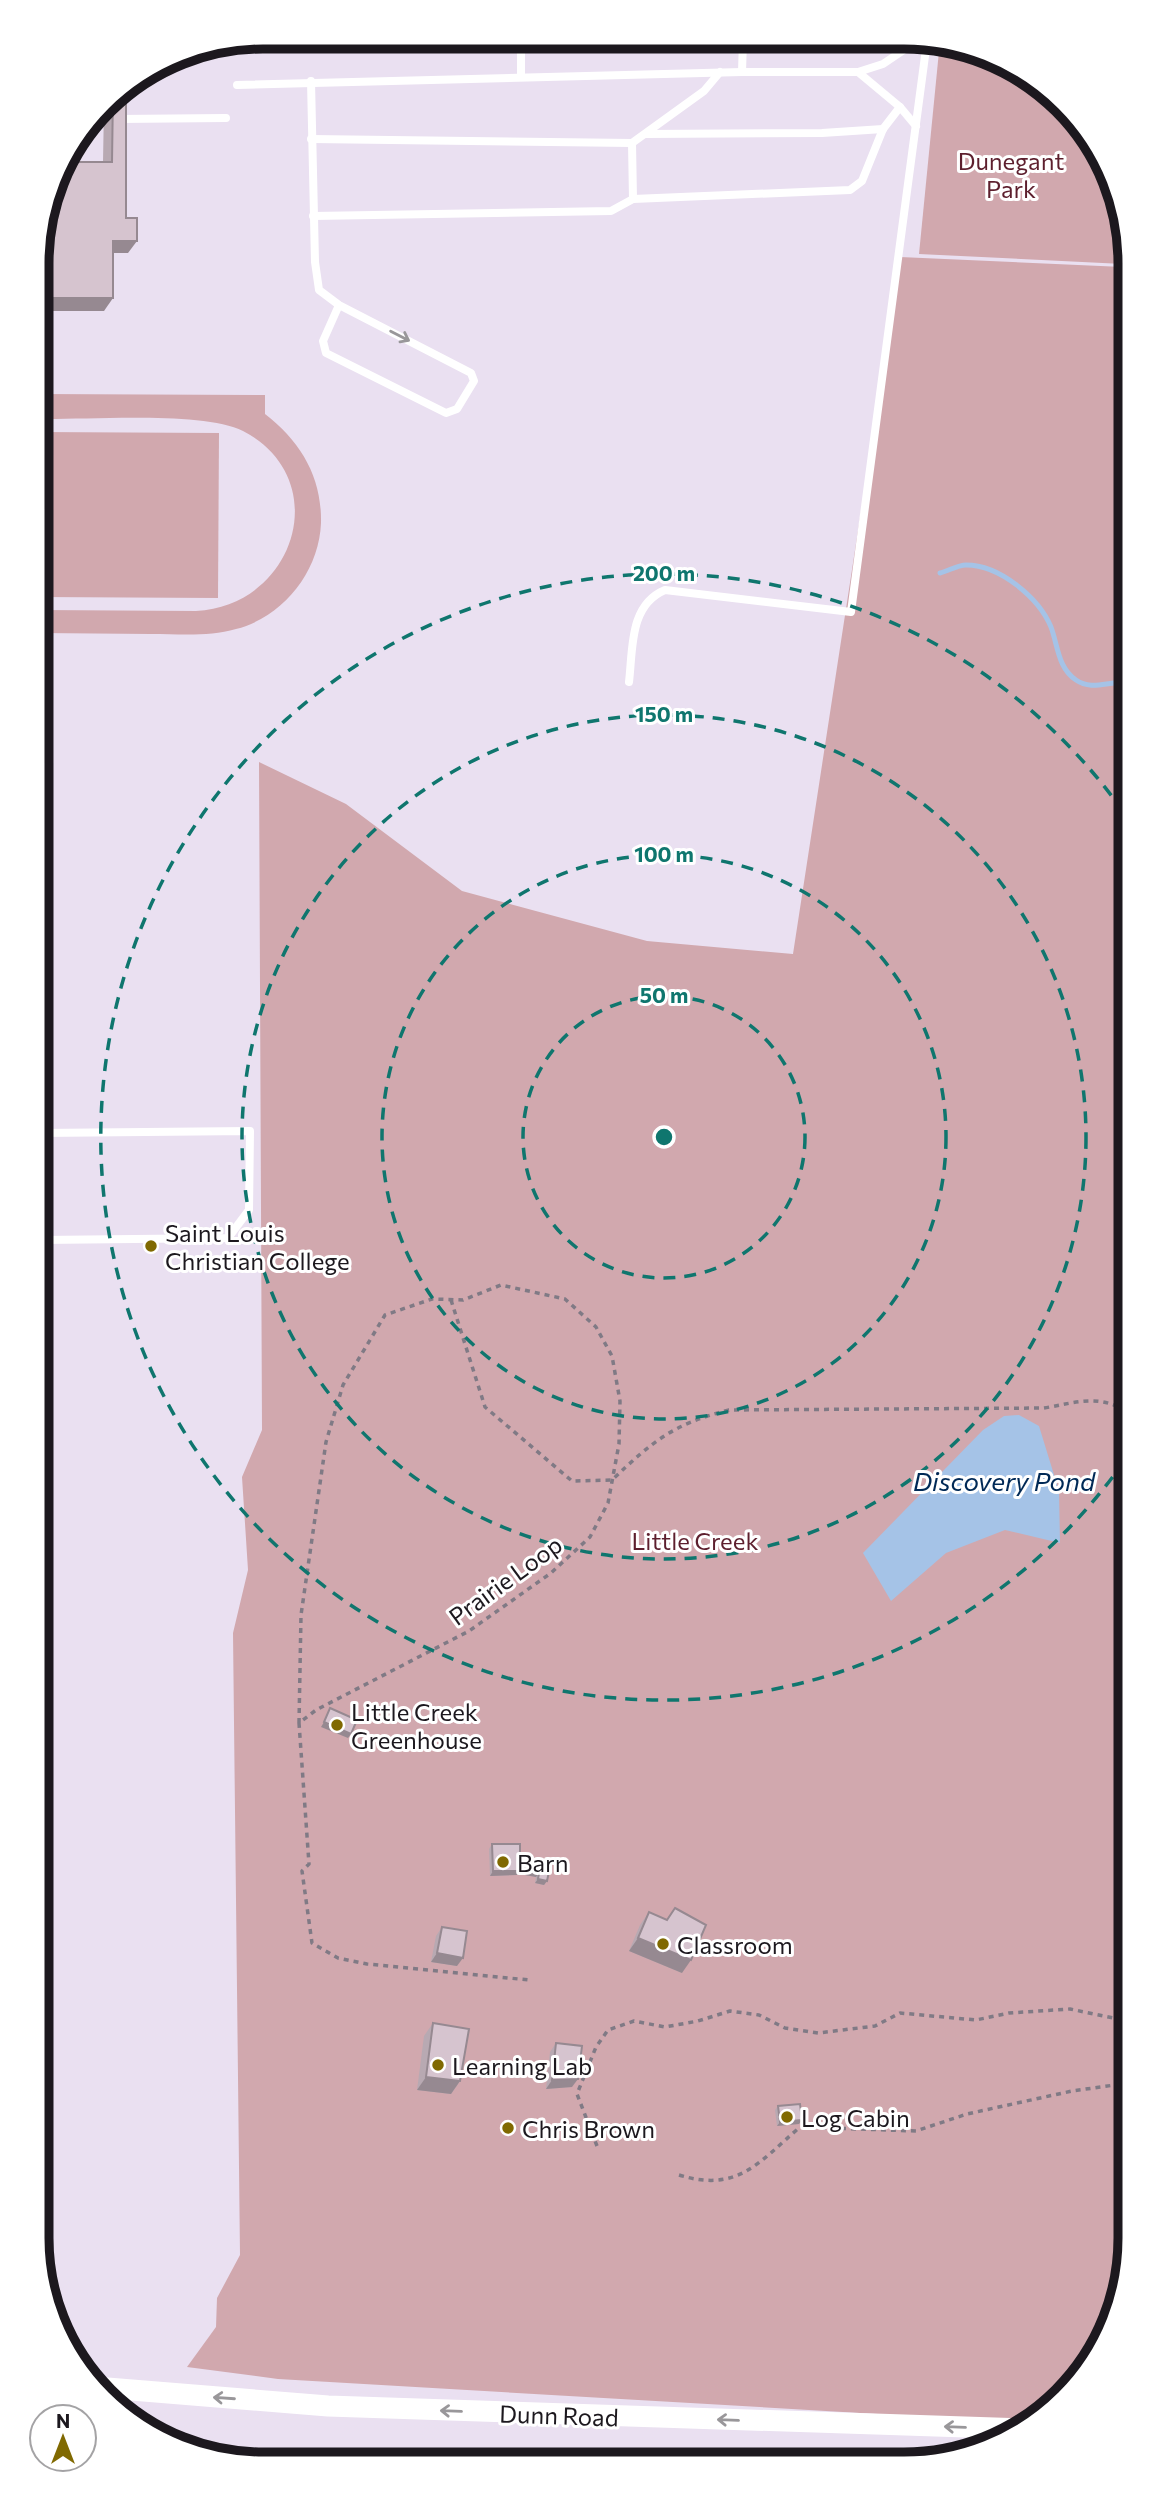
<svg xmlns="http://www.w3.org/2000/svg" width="1167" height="2501" viewBox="0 0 1167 2501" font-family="Commissioner,sans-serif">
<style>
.green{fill:#d1a8ae}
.water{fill:#a5c3e7}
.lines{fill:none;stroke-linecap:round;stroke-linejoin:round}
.stream{stroke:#a5c3e7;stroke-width:5}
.path{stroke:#807a85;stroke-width:3.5;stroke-dasharray:5 5;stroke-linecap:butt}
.service{stroke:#fff;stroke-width:8}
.tertiary{stroke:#fff;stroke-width:21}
.wall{fill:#b8a9b2}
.shaded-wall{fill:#968991}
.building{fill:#d6c4cf;stroke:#968991;stroke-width:2}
.oneway{stroke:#99979a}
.ring{fill:none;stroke:#0f766e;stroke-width:3.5;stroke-dasharray:12 9}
.poi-dot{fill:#806901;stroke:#fff;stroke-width:2.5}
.labels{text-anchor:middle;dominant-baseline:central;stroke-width:6;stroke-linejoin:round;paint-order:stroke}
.park-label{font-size:24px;fill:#5d1f2e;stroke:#fff}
.poi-label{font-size:24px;fill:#1c181e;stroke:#fff;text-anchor:start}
.street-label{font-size:24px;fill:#1c181e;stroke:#fff}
.water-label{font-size:26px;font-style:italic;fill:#002956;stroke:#fff}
.rim{fill:none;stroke:#1c181e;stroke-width:9}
.centre{fill:#0f766e;stroke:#fff;stroke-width:3.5}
.ring-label{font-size:21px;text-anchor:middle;font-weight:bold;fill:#0f766e;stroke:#fff;stroke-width:6;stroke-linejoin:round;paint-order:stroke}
</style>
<rect width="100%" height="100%" fill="#eae0f1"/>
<!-- green -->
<g class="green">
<polygon points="940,41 948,41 1054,93 1100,149 1122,204 1123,264 919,254"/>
<polygon points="900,257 1123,267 1130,2253 1113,2324 1083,2376 1033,2423 278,2379 187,2367 216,2327 217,2298 240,2255 233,1633 248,1570 242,1477 262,1430 259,762 346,804 462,891 647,941 793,954"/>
<path d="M 38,394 L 265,395 L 265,414 C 301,442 322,477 321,523 C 319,572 283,617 236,629 C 209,637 179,634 151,634 C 114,634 76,633 39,633 L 39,610 L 196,611 C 297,605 334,478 243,431 C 203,411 87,420 38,419 Z"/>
<polygon points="38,432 219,433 218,598 39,597"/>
</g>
<!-- water -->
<polygon class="water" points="1019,1415 1039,1426 1059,1491 1060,1543 1005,1530 946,1553 891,1601 863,1553 983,1430 1004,1416"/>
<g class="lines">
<!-- stream -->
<path class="stream" d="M 940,573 C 948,571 958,565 966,565 C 1000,565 1039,598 1051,627 C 1058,646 1058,668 1076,680 C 1092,691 1108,681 1124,683"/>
<!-- path -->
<g class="path">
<path d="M 451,1300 L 485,1407 L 572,1481 L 612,1480 C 653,1441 673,1424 729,1410 L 1044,1408 C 1075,1403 1099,1393 1127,1412"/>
<polyline points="299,1723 301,1615 326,1442 343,1385 385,1315 432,1299 463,1300 501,1285 565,1299 596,1327 612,1356 620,1401 619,1444 608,1503 590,1537 551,1573 469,1631 316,1710 299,1723 309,1864 302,1871 312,1943 338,1958 367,1964 529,1980"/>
<polyline points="597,2146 577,2094 596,2047 608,2030 634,2021 665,2027 698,2021 730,2011 759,2015 785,2028 818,2033 875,2026 900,2013 976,2020 1009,2013 1070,2009 1118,2019 1129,2017"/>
<path d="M 679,2175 C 738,2193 758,2163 800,2127 L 916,2131 L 967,2114 L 1072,2091 L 1129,2083"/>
</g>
<!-- service -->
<g class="service">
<polyline points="743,40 742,72 858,72"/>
<polyline points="521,76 521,49 526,38"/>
<polyline points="311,81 315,262 319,290 339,305 471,373 474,381 457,409 446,413 326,353 323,341 339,305"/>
<polyline points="237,85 742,72"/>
<polyline points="94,119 104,119"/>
<polyline points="118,119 226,118"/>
<polyline points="916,126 900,107 858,72 883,64 917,41"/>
<polyline points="646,134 822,133 883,129"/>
<polyline points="311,139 632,143 704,91 720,72"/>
<polyline points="632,143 633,199"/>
<polyline points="313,216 611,211 633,199 850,190 862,181 883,129 900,107"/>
<path d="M 629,682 C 633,649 629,605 665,590 L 851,612 L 927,41"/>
<polyline points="40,1133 250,1131 249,1210 228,1238 41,1240"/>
</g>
<!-- tertiary -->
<polyline class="tertiary" points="95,2387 328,2406 1023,2429"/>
</g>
<!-- wall -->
<g class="wall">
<polygon points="113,93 126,218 128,253 113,253 104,311 37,311 37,248 103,162 104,106"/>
<polygon points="492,1844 520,1871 517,1875 490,1876 489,1849"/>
<polygon points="530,1858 547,1881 544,1885 535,1883 536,1877 525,1875 527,1862"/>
<polygon points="649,1912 682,1973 629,1951 640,1925"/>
<polygon points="442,1927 457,1966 431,1962 436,1936"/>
<polygon points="433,2023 460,2081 451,2094 417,2090 424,2036"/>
<polygon points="556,2043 572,2087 546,2089 550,2052"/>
<polygon points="778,2106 802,2120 799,2124 777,2126 775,2110"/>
</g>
<!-- shaded-wall -->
<g class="shaded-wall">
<polygon points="113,241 137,241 128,253 104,253"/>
<polygon points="37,298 113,298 104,311 37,311"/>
<polygon points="324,1722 351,1734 348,1738 321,1727"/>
<polygon points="528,1870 539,1873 536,1877 525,1875"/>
<polygon points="493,1871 520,1871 517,1875 490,1876"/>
<polygon points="538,1879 547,1881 544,1885 535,1883"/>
<polygon points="638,1938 691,1960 682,1973 629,1951"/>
<polygon points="437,1953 463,1958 457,1966 431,1962"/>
<polygon points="426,2077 460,2081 451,2094 417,2090"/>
<polygon points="578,2079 572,2087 546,2089 552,2080"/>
<polygon points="802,2120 799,2124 777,2126 780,2122"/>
</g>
<!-- building -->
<g class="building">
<polygon points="126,85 126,218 137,218 137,241 113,241 113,298 37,298 37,248 60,162 112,162 113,94"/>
<polygon points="330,1708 357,1720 351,1734 324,1722"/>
<polygon points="492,1844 520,1844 520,1871 493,1871"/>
<polygon points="530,1858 551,1862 547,1881 538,1879 539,1873 528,1870"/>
<polygon points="675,1908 706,1925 691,1960 638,1938 649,1912 667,1920"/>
<polygon points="442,1927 467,1931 463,1958 437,1953"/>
<polygon points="433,2023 469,2029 460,2081 426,2077"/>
<polygon points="556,2043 582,2046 578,2079 552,2080"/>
<polygon points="800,2104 802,2120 780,2122 778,2106"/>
</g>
<!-- one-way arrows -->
<defs><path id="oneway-shaft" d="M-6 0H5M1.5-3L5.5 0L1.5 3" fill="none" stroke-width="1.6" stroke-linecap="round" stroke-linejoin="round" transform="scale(1.75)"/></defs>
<g class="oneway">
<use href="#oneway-shaft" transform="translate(400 336) rotate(27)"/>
<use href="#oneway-shaft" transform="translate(224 2398) rotate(-176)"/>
<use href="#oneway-shaft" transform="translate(451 2411) rotate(-178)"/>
<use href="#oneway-shaft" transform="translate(728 2420) rotate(-178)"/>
<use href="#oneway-shaft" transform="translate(955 2427) rotate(-178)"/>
</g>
<!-- distance rings -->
<g class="ring">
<circle cx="664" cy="1137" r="141"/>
<circle cx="664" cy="1137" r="282"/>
<circle cx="664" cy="1137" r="422"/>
<path d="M1125 1460A563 563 0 1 1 1122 810"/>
</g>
<!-- markers -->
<g class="poi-dot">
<circle cx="151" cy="1246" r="7"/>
<circle cx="337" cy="1725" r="7"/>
<circle cx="503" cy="1862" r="7"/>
<circle cx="663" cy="1944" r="7"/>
<circle cx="438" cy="2065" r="7"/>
<circle cx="787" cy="2117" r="7"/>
<circle cx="508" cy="2128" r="7"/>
</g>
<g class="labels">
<!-- park labels -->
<g class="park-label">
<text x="1011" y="160">Dunegant<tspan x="1011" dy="28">Park</tspan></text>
<text x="695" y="1540">Little Creek</text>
</g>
<!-- poi labels -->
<g class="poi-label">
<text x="165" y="1232">Saint Louis<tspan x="165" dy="28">Christian College</tspan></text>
<text x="351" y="1711">Little Creek<tspan x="351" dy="28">Greenhouse</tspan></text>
<text x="517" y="1862">Barn</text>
<text x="677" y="1944">Classroom</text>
<text x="452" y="2065">Learning Lab</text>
<text x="801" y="2117">Log Cabin</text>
<text x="522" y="2128">Chris Brown</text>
</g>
<!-- street labels -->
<g class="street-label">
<text transform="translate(505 1580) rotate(-36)">Prairie Loop</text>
<text transform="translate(559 2415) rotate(2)">Dunn Road</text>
</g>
<!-- water labels -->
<g class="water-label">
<text x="1004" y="1480">Discovery Pond</text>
</g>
</g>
<!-- crop -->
<path d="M0 0H1167V2501H0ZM263 49H904A214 214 0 0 1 1118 263V2238A214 214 0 0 1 904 2452H263A214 214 0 0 1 49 2238V263A214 214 0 0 1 263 49Z" fill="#fff" fill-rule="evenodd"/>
<path class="rim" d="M263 49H904A214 214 0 0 1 1118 263V2238A214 214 0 0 1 904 2452H263A214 214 0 0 1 49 2238V263A214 214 0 0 1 263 49Z"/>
<circle cx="664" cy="1137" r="10" class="centre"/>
<g class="ring-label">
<text x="664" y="581">200 m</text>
<text x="664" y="722">150 m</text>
<text x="664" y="862">100 m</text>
<text x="664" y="1003">50 m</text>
</g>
<!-- north arrow -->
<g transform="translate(63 2438)"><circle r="33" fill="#ffffff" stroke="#a4a3a5" stroke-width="2"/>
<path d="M0-5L12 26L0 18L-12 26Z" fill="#806901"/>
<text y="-10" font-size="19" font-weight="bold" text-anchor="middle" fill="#1c181e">N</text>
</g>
</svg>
